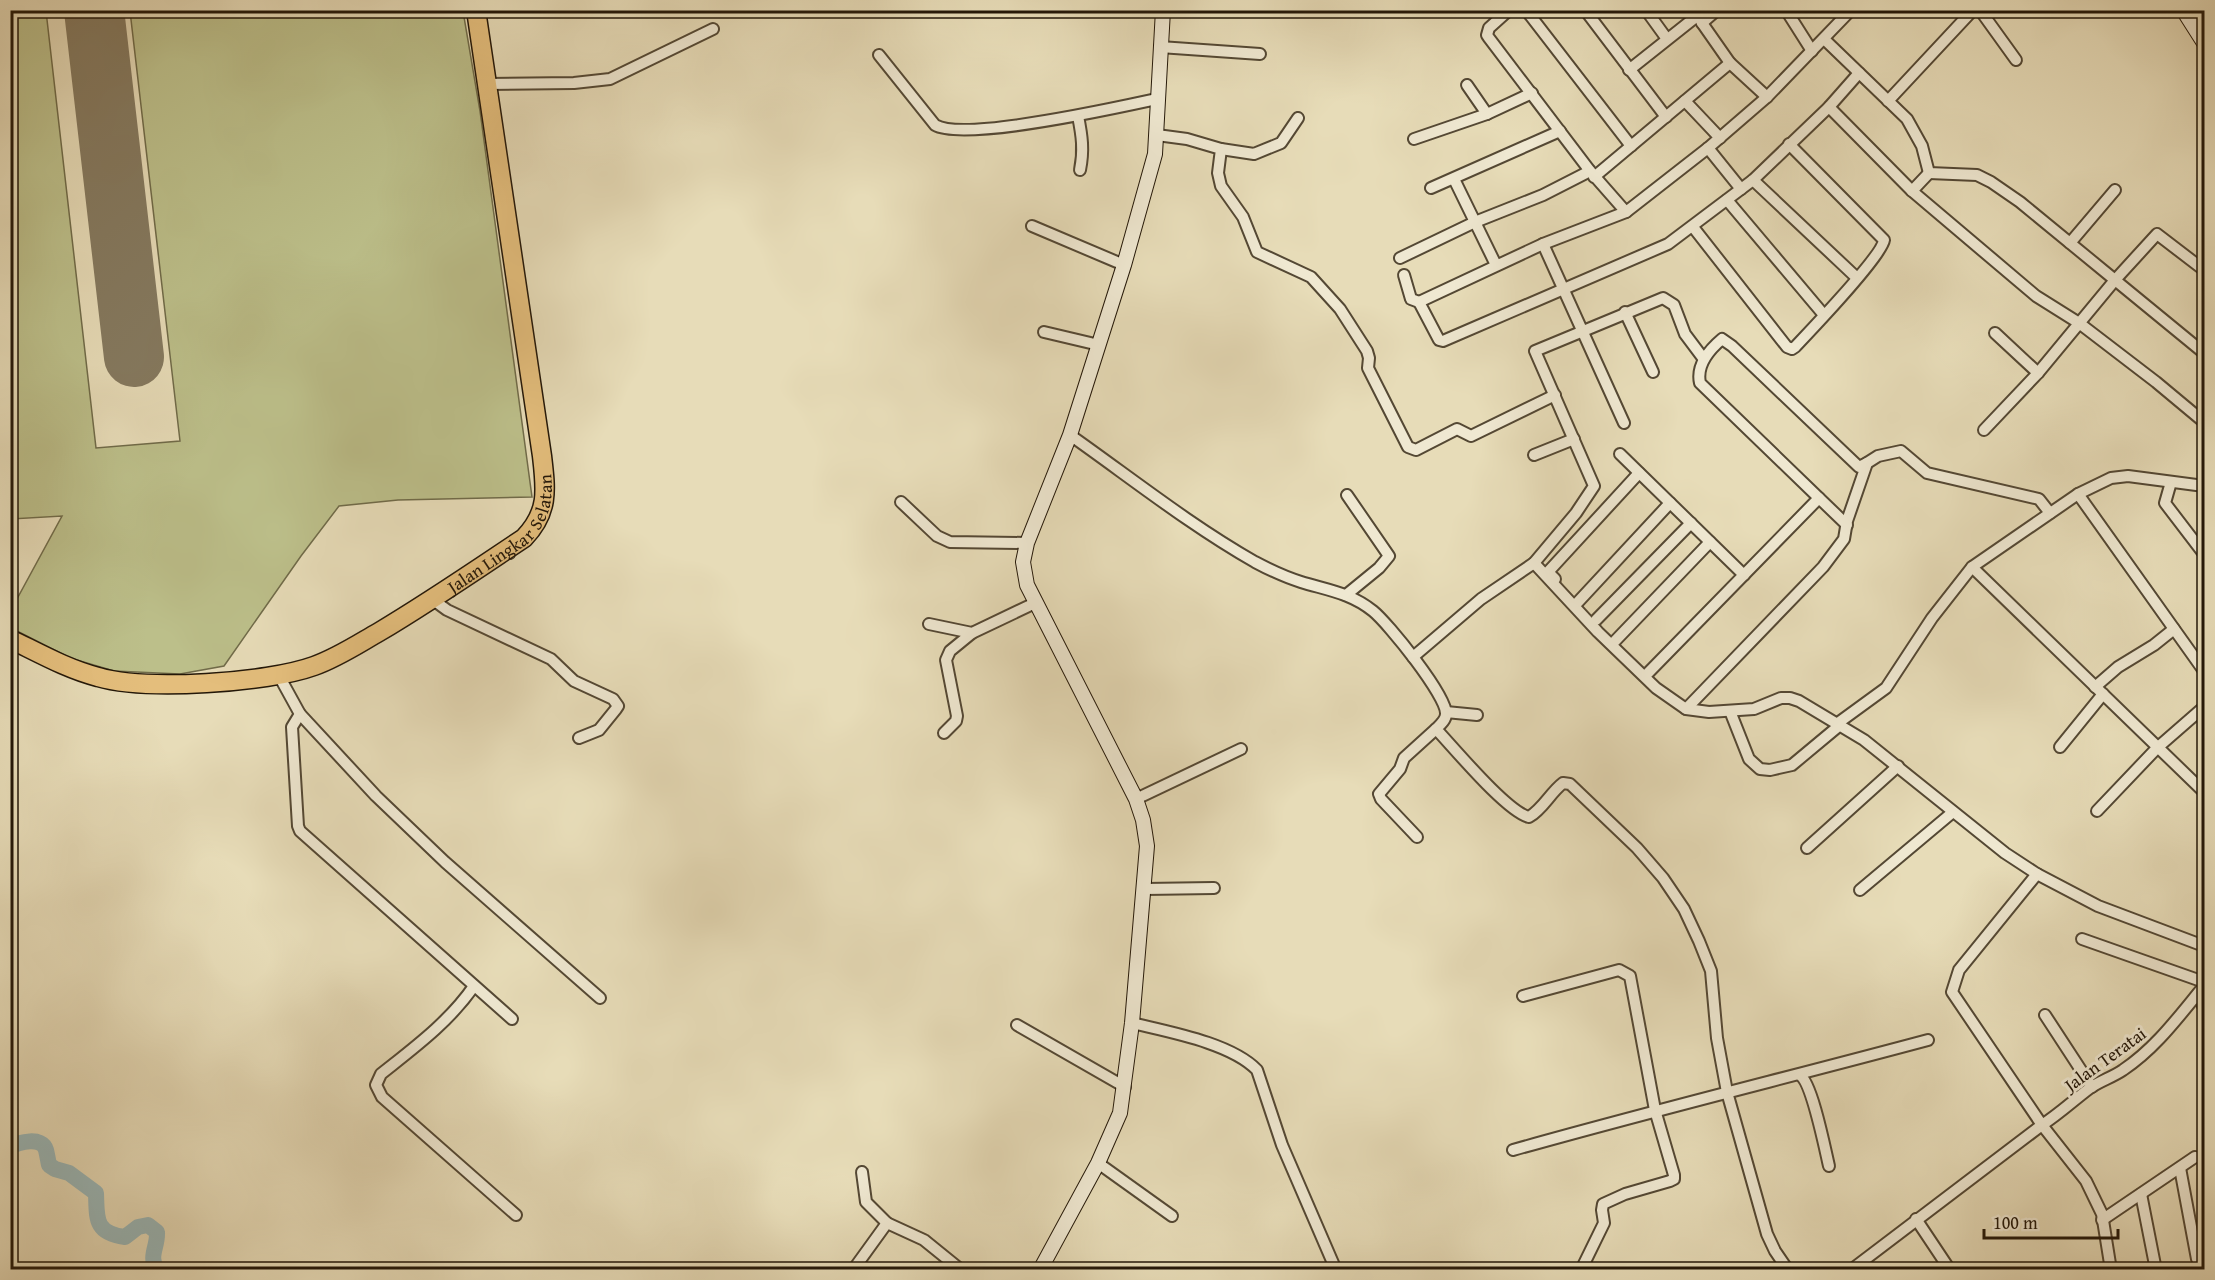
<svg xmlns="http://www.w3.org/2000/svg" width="2215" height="1280" viewBox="0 0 2215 1280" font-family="'Gentium Book Plus',serif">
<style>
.green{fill:#bcbf8a;stroke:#706b49;stroke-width:1.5}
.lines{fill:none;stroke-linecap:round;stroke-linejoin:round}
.river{stroke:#9bb9ba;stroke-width:16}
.runway{stroke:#857a60;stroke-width:60}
.street-casing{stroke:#544834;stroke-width:14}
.secondary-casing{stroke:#231708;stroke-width:16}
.highway-casing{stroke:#231708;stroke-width:21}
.street{stroke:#efe8d1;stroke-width:10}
.secondary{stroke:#efe8d1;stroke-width:14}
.highway{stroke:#e4be7c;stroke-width:18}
.labels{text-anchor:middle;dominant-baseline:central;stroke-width:6;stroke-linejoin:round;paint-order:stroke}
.street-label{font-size:18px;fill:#231708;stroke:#efe8d1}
</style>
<rect width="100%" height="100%" fill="#e7dcb8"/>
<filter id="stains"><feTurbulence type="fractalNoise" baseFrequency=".00333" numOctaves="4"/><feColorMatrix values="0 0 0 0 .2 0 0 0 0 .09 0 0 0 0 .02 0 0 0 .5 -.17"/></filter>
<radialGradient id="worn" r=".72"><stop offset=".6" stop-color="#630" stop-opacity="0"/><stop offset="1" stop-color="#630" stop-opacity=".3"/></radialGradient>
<!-- green -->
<polygon class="green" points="11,10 46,11 96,448 180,441 130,11 463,11 480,111 532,497 398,500 339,506 301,556 224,666 180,674 114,671 70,658 11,628 11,610 62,516 11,519"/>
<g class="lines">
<!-- river -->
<path class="river" d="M 10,1147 C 19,1142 42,1136 46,1150 C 47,1154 48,1160 49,1165 L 55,1169 L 69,1173 L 96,1193 C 97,1218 94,1233 125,1237 L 138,1227 L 148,1225 L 157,1232 C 158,1247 148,1256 157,1270"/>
<!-- runway -->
<polyline class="runway" points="94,10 134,357"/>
<defs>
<g id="street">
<polyline points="1509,10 1489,28 1487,35 1489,38 1590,171 1626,212"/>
<polyline points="1526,10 1631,146"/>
<polyline points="1585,10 1666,117"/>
<polyline points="1646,10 1667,39"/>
<polyline points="1786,10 1812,51"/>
<polyline points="1851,10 1767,97 1708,148 1626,212 1543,244 1419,302 1439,340 1443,341 1668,244 1753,180 1829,107 1859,73"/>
<polyline points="1980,10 2016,60"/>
<polyline points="1696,11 1702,23 1730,63"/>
<polyline points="1702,23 1717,10"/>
<polyline points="1824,39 1907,119 1922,146 1929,173 1977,175 1991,182 2020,202 2115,280 2038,373 1984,430"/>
<polyline points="1160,47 1260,54"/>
<path d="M 879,55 L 935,125 C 964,142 1120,107 1157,99"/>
<polyline points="1629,70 1697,16"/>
<polyline points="487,84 574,83 610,79 713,29"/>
<polyline points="1467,85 1487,114"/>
<polyline points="1685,101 1720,138"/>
<polyline points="1888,101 1973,10"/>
<polyline points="1829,107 1912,191 2036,296 2079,323 2156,382 2204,422"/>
<path d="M 1078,116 C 1082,136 1084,150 1080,170"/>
<polyline points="1157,135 1187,139 1221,149 1218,173 1221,186 1243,217 1257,252 1311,277 1340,309 1367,351 1369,358 1368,368 1408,447 1416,450 1457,429 1471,436 1555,395"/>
<polyline points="1414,139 1487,114 1532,93"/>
<polyline points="1708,148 1741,189"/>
<polyline points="1221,149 1254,154 1281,143 1298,118"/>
<polyline points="1594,177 1730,63 1767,97"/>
<polyline points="1753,180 1857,278"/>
<polyline points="1431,188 1560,131"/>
<polyline points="1912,191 1929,173"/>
<polyline points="1727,200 1824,315"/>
<polyline points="1032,226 1124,265"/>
<path d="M 1693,227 L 1787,347 L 1792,349 L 1795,347 C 1810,331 1882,256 1884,240 L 1789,144"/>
<polyline points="2070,243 2115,190"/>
<polyline points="1543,244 1624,423"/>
<polyline points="1400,258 1475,222 1454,179"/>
<polyline points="1496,265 1475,222 1543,195 1590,171"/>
<polyline points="2204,270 2157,234 2115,280 2204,353"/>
<polyline points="1404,275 1411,299 1419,302"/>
<polyline points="1625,312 1653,372"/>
<polyline points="1044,332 1099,345"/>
<polyline points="1995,333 2038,373"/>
<path d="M 1070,435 C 1131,478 1190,525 1255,562 C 1270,570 1285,577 1301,582 C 1327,590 1351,593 1373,611 C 1388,623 1447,696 1446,714 C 1446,720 1440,725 1436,729 C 1454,748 1507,812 1529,817 C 1543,809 1550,793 1563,783 L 1570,784 L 1637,848 L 1663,878 L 1684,909 L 1699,941 L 1711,971 L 1717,1038 L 1727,1092 L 1767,1234 L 1775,1251 L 1788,1270"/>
<polyline points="1620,454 1744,575"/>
<polyline points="1534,455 1574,439"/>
<polyline points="2171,482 2165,503 2204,554"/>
<polyline points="2078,494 2204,671"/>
<path d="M 1819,498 L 1700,383 C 1696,365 1709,350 1722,339 L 1732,346 L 1859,467 L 1867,463"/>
<polyline points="901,502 937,536 950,542 1027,543"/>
<polyline points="1534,563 1598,632 1656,688 1686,709 1709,712 1754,709 1781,698 1790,698 1799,701 1864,740 2005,853 2037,874 2098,906 2204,946"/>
<polyline points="1972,567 2204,792"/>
<polyline points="1555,579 1548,572 1639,473"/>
<polyline points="1346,595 1379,568 1389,556 1347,495"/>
<polyline points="432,599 447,610 551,659 574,681 613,699 618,706 616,709 599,730 579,738"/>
<polyline points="1578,602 1670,503"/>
<polyline points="1596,620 1691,523"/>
<polyline points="929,624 972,633 1035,603"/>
<polyline points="1615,641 1710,542"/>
<polyline points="1413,657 1481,599 1534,563 1576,513 1594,486 1535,351 1663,298 1674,305 1685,334 1703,358"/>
<polyline points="1648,673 1819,498 1847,525"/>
<polyline points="278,674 300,714 376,796 445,862 600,998"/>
<polyline points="2095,687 2118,667 2154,645 2174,629"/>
<polyline points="1686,709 1823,567 1844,539 1847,521 1867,463 1878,456 1901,451 1927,473 2039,499 2050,513"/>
<polyline points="1730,711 1749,759 1760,769 1770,770 1792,765 1840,725"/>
<polyline points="1446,712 1477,715"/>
<polyline points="300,714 292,727 298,826 300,831 512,1019"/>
<polyline points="1838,723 1886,688 1932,618 1972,567 2078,494 2111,478 2128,476 2204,486"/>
<polyline points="944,733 956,721 957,716 946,660 950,651 972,633"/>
<polyline points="2060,747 2103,694"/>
<polyline points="1136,799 1241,749"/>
<polyline points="2097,811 2157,748 2204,707"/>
<polyline points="1417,837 1381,799 1379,794 1400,769 1404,758 1436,729"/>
<polyline points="1807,848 1898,766"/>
<polyline points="2037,874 1959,970 1952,992 2042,1125 2086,1181 2102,1214 2111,1270"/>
<polyline points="1145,889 1214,888"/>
<polyline points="1860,890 1953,812"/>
<polyline points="2082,939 2204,982"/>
<path d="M 474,986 C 449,1022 415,1047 381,1074 L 376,1085 L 382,1097 L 516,1215"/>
<polyline points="2198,994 2204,1008"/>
<polyline points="1523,996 1619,970 1630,976 1655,1110 1674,1175 1674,1179 1670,1181 1625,1194 1603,1204 1602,1210 1604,1223 1581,1270"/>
<polyline points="2045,1015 2092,1087"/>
<path d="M 1132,1023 C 1169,1032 1231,1043 1257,1070 L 1282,1145 L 1336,1270"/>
<polyline points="1017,1025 1125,1087"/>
<path d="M 1800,1075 C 1812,1083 1825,1149 1829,1166"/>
<path d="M 1513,1150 C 1651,1111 1790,1077 1928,1040"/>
<polyline points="1098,1163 1172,1216"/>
<polyline points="2180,1168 2197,1259"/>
<polyline points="862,1172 866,1202 887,1223"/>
<polyline points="2141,1194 2156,1270"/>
<polyline points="1916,1219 1950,1270"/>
<polyline points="2102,1220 2195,1157"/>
<polyline points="853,1270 887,1223 924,1240 961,1270"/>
<path d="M 1851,1270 L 2042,1125 C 2059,1114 2074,1100 2090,1088 C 2100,1081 2113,1077 2123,1070 C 2156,1048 2179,1016 2204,986"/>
</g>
<g id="secondary">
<polyline points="2183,10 2204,43"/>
<polyline points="1040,1270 1098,1163 1120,1113 1132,1023 1147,846 1143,820 1136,799 1027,585 1023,562 1027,543 1070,435 1124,265 1155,154 1163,10"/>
</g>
<g id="highway">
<path id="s1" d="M 10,639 C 39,653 67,669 98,677 C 146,691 267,683 314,666 C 337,658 358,644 379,632 C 428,603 476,570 524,538 C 549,512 546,490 542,456 L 476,10"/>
</g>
</defs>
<!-- street casing -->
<use href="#street" class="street-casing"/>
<!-- secondary casing -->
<use href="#secondary" class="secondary-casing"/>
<!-- highway casing -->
<use href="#highway" class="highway-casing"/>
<!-- street -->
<use href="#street" class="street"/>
<!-- secondary -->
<use href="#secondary" class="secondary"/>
<!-- highway -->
<use href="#highway" class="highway"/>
</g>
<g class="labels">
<!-- street labels -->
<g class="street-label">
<text stroke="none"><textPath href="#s1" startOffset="550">Jalan Lingkar Selatan</textPath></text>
<text transform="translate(2105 1059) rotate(-36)">Jalan Teratai</text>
</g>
</g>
<!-- margin -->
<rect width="2215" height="1280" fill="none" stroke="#e7dcb8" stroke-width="36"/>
<rect x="12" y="12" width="2191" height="1256" fill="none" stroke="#231708" stroke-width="3"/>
<rect x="18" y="18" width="2179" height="1244" fill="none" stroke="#231708" stroke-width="1.5"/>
<!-- scale -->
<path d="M1984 1229v9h134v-9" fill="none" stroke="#231708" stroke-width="3"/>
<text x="1993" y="1229" font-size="18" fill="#231708" stroke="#efe8d1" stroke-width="4.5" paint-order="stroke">100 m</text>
<rect width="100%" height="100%" filter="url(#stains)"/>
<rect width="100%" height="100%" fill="url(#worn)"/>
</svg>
